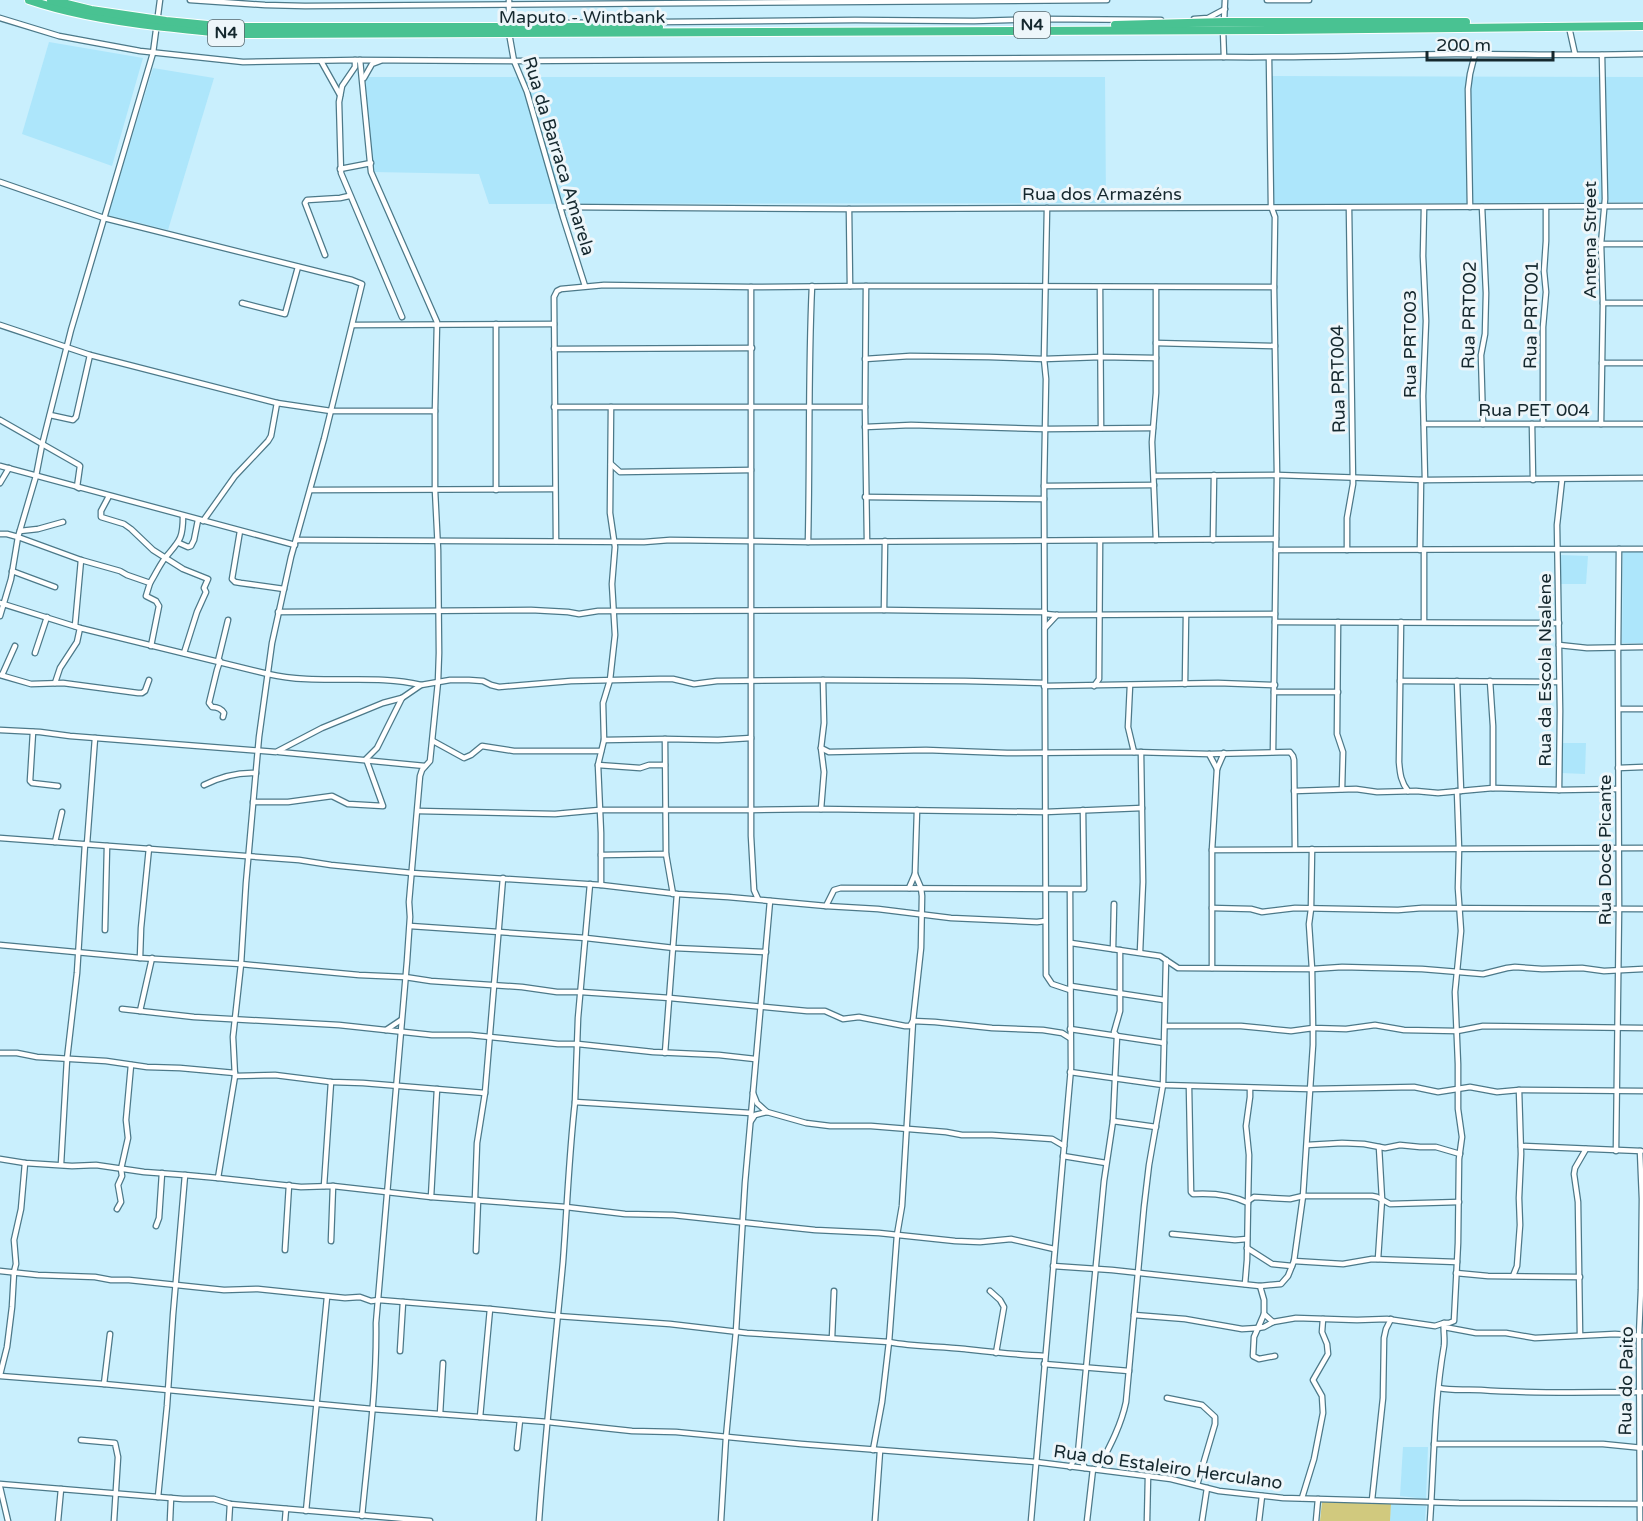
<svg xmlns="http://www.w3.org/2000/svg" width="1643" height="1521" viewBox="0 0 1643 1521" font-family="'Varela Round',sans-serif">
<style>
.built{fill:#ade6fb}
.grass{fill:#d1c97e}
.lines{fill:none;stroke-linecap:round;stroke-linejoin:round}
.street-casing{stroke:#4c7989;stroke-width:7}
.highway-casing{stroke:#fff;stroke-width:10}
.street{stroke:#fff;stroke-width:4.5}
.highway{stroke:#49c292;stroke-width:8}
.labels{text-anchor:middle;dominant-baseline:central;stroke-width:6;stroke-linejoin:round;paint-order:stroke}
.shield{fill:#edf6fa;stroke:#56666b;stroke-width:1.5}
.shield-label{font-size:16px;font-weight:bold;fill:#15282e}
.street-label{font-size:18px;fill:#15282e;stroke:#edf6fa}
</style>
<rect width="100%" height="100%" fill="#c9effd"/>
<!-- built -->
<g class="built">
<polygon points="49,42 143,58 112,166 22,134"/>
<polygon points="153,68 214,78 168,230 108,215"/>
<polygon points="1269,76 1643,77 1643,202 1274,204"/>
<polygon points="365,77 1105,77 1106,203 489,204 479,174 373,172"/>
<polygon points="1623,549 1643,550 1643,643 1622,643"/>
<polygon points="1560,555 1588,556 1586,584 1558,584"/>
<polygon points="1561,743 1586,743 1585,774 1561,773"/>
<polygon points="1403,1447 1428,1447 1426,1499 1400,1496"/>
<polygon points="1391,1504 1426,1506 1425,1521 1390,1521"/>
</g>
<!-- grass -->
<polygon class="grass" points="1322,1502 1391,1504 1390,1521 1320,1521"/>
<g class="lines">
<defs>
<g id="street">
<polyline points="190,0 265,5 305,6 1107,0"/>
<polyline points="509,0 509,22"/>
<polyline points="1267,0 1309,0"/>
<path d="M 0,18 L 59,36 L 140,51 L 243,62 L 355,60 L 514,61 L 1224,57 C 1302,58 1379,55 1456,54 C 1519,54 1581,56 1643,54"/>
<polyline points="1194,19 1208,18 1225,9"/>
<polyline points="509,20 555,23 855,20 974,21 1046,19 1161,20"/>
<polyline points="1224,21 1225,0"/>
<polyline points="1569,27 1575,54"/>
<polyline points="1223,30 1224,57"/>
<polyline points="509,33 514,61 527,92 563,217 585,286"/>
<polyline points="1269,58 1271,206 1275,217 1274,287 1277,475 1273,752"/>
<polyline points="355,60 355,67 342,86 339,102 341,173 402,317"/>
<path d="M 360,60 L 371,172 L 437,322 L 435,411 L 435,490 L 438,550 L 439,653 L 438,682 L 430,761 L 422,770 L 420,776 L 409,902 L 410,917 L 407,961 L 376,1323 C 377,1387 368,1452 362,1516"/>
<polyline points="321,61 340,95"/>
<polyline points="364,78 372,64 380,61"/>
<polyline points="340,169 371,163"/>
<polyline points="0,182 104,218 352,280 362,284 324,439 291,557 272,643 259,737 246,883 241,964 233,1037 235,1076 218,1178 185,1175"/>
<polyline points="560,207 849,209 1643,206"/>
<polyline points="1470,207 1468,89 1470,74 1475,54"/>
<polyline points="1482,207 1486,293 1485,334 1481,355 1483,424"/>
<polyline points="1047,208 1044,359 1046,379 1044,486 1046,975 1052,984 1070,990"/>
<polyline points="1424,208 1423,256 1426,321 1423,396 1425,480"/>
<polyline points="849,209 850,286"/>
<polyline points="1601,244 1643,244"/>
<polyline points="325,255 305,203 307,200 340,198 349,196"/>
<polyline points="866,286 865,407 867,541"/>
<polyline points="751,287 751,836 754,890 758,899"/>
<polyline points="1100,287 1101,428"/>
<polyline points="242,303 285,314 298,267"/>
<polyline points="1603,303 1643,303"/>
<polyline points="0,325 90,355 277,403"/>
<polyline points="353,325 554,324"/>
<polyline points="1156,343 1275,346"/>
<polyline points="554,349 752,348"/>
<polyline points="865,359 910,356 989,357 1044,359 1101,357 1156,358"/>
<polyline points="1602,363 1643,363"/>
<polyline points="554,407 865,407"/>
<polyline points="50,415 73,420 76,417 90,355"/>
<polyline points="0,420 79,465 80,466 77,487 79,488"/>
<polyline points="1424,424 1643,424"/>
<polyline points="1532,424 1533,480"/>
<polyline points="1543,424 1543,327 1546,292 1544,271 1546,241 1546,207"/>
<polyline points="1601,424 1603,303 1601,244 1605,199 1602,55"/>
<polyline points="865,427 911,425 1045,429 1153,428"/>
<polyline points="611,464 620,472 751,470"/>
<polyline points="0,466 295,545"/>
<polyline points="1154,476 1277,475 1425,480 1643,478"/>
<polyline points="0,483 9,468"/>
<polyline points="1044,486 1154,485"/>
<polyline points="311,490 555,489"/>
<polyline points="496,490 496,324"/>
<polyline points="109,496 101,511 101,517 124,524 131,529 153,550 183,569 208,579 204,588 206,592 197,612 184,653"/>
<polyline points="865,497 1044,499"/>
<polyline points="203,521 235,476 268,441 271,436 277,403 331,411 435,411"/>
<polyline points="20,531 38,529 63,522"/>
<polyline points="240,531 232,579 235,582 241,583 284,589"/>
<polyline points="0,534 7,534 18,537 81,560 120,571 127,575 150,583 146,596 156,601 159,606 151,646"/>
<polyline points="297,540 644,542 670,540 808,542 1276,539"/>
<polyline points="1156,540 1152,442 1156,393 1156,287"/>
<polyline points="1213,540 1214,475"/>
<polyline points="556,541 554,297 557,291 561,289 604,285 751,287 866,286 1274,287"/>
<path d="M 808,542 C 810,457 808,371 812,286"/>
<polyline points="179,543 188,547 191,546 194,540 198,520"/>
<polyline points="1276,550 1643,549"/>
<polyline points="1347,550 1347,518 1353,484 1349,208"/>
<polyline points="1420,550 1421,480"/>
<polyline points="1424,550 1424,622"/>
<polyline points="12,571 55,587"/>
<path d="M 150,583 C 155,575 159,566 165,558 C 179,541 183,540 183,516"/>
<polyline points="0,603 80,628 268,674"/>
<polyline points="884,610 885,541"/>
<polyline points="278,612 531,610 568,612 579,614 598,611 884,610 1045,612"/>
<polyline points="1045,614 1057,615 1275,614"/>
<polyline points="0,616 11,579 18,537 36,476 42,445 71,330 153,53 160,0"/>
<polyline points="1275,622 1559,623"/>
<polyline points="1338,622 1337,734 1343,752 1342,789"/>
<path d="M 1401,622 L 1399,762 C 1400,774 1401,782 1408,791"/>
<polyline points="75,626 81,560"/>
<polyline points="1045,628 1057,615"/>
<polyline points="1559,645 1587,648 1643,647"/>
<polyline points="35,653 47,617"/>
<polyline points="218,661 228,620"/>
<path d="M 220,661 L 217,670 L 209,703 L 212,707 C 217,707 221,708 224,713 L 223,717"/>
<path d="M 268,674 C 319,686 372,673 421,685"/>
<polyline points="0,675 31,684 63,683 138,693 142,693 145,691 149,680"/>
<polyline points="2,675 15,646"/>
<polyline points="1400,681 1559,682"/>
<polyline points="1457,681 1461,791"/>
<polyline points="1490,681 1493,726 1493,788"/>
<polyline points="55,683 60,668 77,642 80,628"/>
<polyline points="1185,684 1186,615"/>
<polyline points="1130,685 1128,727 1134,752"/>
<polyline points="1044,686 1218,683 1275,685"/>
<polyline points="1094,686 1099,679 1100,541"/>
<polyline points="1274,692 1338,692"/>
<polyline points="1619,709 1643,709"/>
<polyline points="0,730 40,732 70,736 276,752 322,728 383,703 402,698 421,685 450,680 469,680 483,681 491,685 499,687 571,681 660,679 673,679 694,684 717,681 823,680 965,681 1044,683"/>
<polyline points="33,732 30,781 32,783 58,786"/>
<polyline points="604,740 665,739"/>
<polyline points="433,741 464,758 471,755 482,746 514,751 601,751"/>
<polyline points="821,748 829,752 926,750 1007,753 1134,752 1209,754 1290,752 1293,756 1294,760 1295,849"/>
<polyline points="279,752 425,766"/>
<polyline points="1209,754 1217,769 1212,850 1212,968"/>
<polyline points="598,765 640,768 649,765 665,765"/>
<polyline points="1618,768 1643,767"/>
<polyline points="1217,769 1224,753"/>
<path d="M 204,785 C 222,776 237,772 256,773"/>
<polyline points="1559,790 1560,711 1557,525 1562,480"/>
<polyline points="1294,791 1356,789 1377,792 1416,791 1438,793 1493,788 1559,790 1618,789"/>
<polyline points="253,802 288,802 332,796 348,804 383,806 366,759 377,748 402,698"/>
<polyline points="821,809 824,772 821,748 824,723 823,680"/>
<polyline points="418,811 555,814 599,810 751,810 821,809 1045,812 1142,808"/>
<polyline points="0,838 299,860 331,865 412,873 601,885 677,894 728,897 826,906 834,890 841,888 1084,889 1083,810"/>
<polyline points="55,842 62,812"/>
<polyline points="87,844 95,738"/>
<polyline points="1312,849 1311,909 1309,924 1312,969 1313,1028 1346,1029 1375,1025 1404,1030 1457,1031 1483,1026 1643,1028"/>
<polyline points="1212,850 1643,848"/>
<polyline points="666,854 665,739 718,740 751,738"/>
<polyline points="601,855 666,854 673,894"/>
<polyline points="601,885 601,833 598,765 604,740 603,703 610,680 615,635 612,584 615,547 610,513 611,407"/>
<polyline points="909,888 915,874"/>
<polyline points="826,906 878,909 951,918 1037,922 1045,921"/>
<polyline points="1212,908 1251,909 1262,912 1295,908 1398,910 1422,908 1643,909"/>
<polyline points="410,926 586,938 674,948 766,952"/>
<polyline points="105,930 107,846"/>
<polyline points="1071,943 1160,956 1178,968 1312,969 1342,967 1422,969 1483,974 1507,968 1515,967 1542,969 1582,968 1604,971 1643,969"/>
<polyline points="0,945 140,958 241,964 359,975 405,977 431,981 522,987 557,992 581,992 670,998 807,1011 825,1011 843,1019 859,1017 905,1026 910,1026 913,1021 935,1022 992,1028 1043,1030 1062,1033 1070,1038"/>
<polyline points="1113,949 1114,904"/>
<polyline points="1140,952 1143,882 1141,752"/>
<polyline points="140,958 141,928 149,848"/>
<polyline points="1166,960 1163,1085 1310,1089 1414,1087 1438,1092 1470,1087 1497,1092 1519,1090 1643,1091"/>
<polyline points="1071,986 1164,1000"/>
<polyline points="122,1009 194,1017 339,1025 432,1035 470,1035 558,1044 578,1044 653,1052 719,1055 755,1059"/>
<polyline points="140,1011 152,958"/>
<polyline points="1165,1026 1241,1026 1291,1031 1313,1028 1313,1045 1303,1196 1294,1261 1288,1276 1281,1284 1260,1286 1264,1300 1264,1314 1273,1322"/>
<polyline points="1070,1029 1164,1043"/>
<polyline points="386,1030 401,1020"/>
<polyline points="0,1053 17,1053 37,1057 106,1061 147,1067 180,1068 235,1073"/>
<polyline points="665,1053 677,894"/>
<path d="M 1070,1072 L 1163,1085 L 1149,1165 L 1144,1207 L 1126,1402 C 1121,1426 1109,1448 1098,1469"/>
<polyline points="235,1076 275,1075 331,1082 363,1083 485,1093 503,878"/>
<path d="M 1189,1087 L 1191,1192 L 1193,1194 C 1210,1193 1232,1195 1248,1203 L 1247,1260 L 1245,1284"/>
<polyline points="753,1093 757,1103 767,1112"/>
<polyline points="575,1102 578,1018 590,884"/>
<polyline points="751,1121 755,1115 767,1112 806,1123 830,1126 871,1126 946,1132 962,1135 992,1135 1052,1139 1064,1146"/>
<polyline points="1113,1121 1117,1036 1114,1032 1120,1011 1120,950"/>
<polyline points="1307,1145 1342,1143 1364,1144 1385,1148 1400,1145 1420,1147 1436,1147 1460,1154"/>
<polyline points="1521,1146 1641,1151"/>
<polyline points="1616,1151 1619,908 1618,654 1619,549"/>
<polyline points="1063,1156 1106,1163"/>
<polyline points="0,1159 25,1163 72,1166 96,1165 144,1172 185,1175 173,1315 167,1406 158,1497"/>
<polyline points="61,1164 67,1059 77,973 85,844"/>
<polyline points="218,1178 301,1187 333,1186 431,1197 566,1207 625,1214 673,1215 815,1230 879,1233 955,1241 980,1242 1011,1239 1054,1249"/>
<polyline points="324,1186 331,1082"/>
<polyline points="431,1197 437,1089"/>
<polyline points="475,1199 477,1143 485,1093"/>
<polyline points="1248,1201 1254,1197 1290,1199 1303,1196 1372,1196 1377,1197 1390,1204 1459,1202"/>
<polyline points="1248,1203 1249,1155 1246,1126 1250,1097 1250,1088"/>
<polyline points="117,1209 121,1202 118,1185 122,1176 121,1169 128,1138 126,1120 131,1065"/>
<polyline points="156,1226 159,1218 162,1173"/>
<polyline points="1172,1234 1235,1240 1247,1239"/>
<polyline points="331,1241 333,1186"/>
<polyline points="1247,1248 1272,1264 1292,1266"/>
<polyline points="285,1250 289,1185"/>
<polyline points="476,1251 478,1200"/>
<polyline points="1378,1259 1382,1199 1379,1147"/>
<polyline points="1294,1261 1343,1264 1372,1259 1457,1262"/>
<polyline points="1053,1266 1112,1270 1260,1286"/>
<polyline points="0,1271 38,1275 95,1277 111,1280 129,1280 224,1290 258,1289 345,1298 360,1297 371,1301 379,1300 490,1309 557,1316 670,1324 747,1333 889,1342 897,1235 902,1206 913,1021 921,948 922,896 921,888 915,874 917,810"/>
<polyline points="1456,1273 1488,1276 1580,1277"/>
<polyline points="1513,1276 1517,1266 1520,1225 1519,1198 1521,1154 1519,1090"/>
<polyline points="990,1291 1000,1300 1004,1307 996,1353"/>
<polyline points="1264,1314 1258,1328 1264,1327 1273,1322 1296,1318 1357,1320 1387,1319 1435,1326 1444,1323"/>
<polyline points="1134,1315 1185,1319 1242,1329 1258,1328 1254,1337 1253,1356 1259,1359 1275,1356"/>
<polyline points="1444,1327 1476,1333 1506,1333 1535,1338 1615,1334 1643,1336"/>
<polyline points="1580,1335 1578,1202 1574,1174 1575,1168 1586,1149"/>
<polyline points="832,1338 834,1291"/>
<polyline points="400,1351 403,1302"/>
<polyline points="1044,1364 1129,1371"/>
<polyline points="0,1375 7,1347 12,1307 14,1272 16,1264 14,1240 21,1209 25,1163"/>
<polyline points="0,1376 104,1384 372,1409 548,1422 632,1431 676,1432 801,1444 1036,1462 1171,1479 1219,1491 1283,1498 1459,1503 1643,1504"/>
<polyline points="104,1384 110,1334"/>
<path d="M 1439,1388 C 1453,1391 1467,1389 1481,1390 C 1535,1394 1589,1392 1643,1392"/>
<polyline points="1167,1398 1202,1405 1215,1417 1215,1424 1197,1485"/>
<polyline points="440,1414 443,1363"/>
<polyline points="480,1417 490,1309"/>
<polyline points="81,1440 115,1443 118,1457 114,1521"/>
<polyline points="1434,1444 1603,1444 1643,1448"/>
<polyline points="517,1448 520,1420"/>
<path d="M 873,1450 L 882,1402 L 889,1342 C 914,1347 939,1346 965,1349 C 992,1352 1018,1355 1045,1356"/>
<polyline points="1078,1453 1085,1468"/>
<polyline points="1070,1467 1078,1453 1104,1181 1113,1121 1156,1127"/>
<polyline points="0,1484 61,1489"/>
<polyline points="0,1487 8,1521"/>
<polyline points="1302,1498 1314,1459 1323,1413 1322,1396 1313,1380 1328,1354 1327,1344 1322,1332 1323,1319"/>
<polyline points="1372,1500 1383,1398 1384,1338 1386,1329 1391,1319"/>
<polyline points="306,1511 327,1297"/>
<polyline points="58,1521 61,1489 183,1499 214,1499 230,1504 430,1521"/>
<polyline points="170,1521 171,1498"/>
<polyline points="229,1521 230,1504"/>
<polyline points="285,1521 286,1509"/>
<path d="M 539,1521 C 545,1434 555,1348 563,1262 C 567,1208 569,1155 575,1102 L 751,1113"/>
<polyline points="721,1521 726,1437 736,1331 745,1183 770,901"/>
<polyline points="875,1521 880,1451"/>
<polyline points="1031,1521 1071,1068 1070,890"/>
<polyline points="1087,1521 1093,1469"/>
<polyline points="1147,1521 1148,1476"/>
<polyline points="1202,1521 1207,1488"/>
<polyline points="1259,1521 1262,1496"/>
<polyline points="1316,1521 1318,1499"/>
<path d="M 1430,1521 C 1434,1463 1434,1403 1444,1346 C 1445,1338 1443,1330 1444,1323 L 1449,1323 L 1454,1321 L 1458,1243 L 1459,1159 L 1462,1137 L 1458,1109 L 1458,1064 L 1455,992 L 1461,931 L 1458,888 L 1459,849 L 1457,791"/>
<polyline points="1640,1521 1639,1335 1641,1290 1642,1199 1640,1151"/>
</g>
<g id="highway">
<path d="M 29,0 C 70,14 113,21 156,26 C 185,29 215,33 244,34 L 1278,30 L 1643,26"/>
<polyline points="51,0 91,10 166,21 228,27 659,27"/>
<polyline points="1115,25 1224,22 1466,22"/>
</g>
</defs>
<!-- street casing -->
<use href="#street" class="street-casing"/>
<!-- highway casing -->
<use href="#highway" class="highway-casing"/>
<!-- street -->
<use href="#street" class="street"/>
<!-- highway -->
<use href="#highway" class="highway"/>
</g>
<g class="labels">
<!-- shield labels -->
<g class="shield">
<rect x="1014" y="12" width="36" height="26" rx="4.5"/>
<rect x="208" y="20" width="36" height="26" rx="4.5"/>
</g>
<g class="shield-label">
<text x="1032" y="25">N4</text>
<text x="226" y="33">N4</text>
</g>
<!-- street labels -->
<g class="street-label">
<text x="582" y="17">Maputo - Wintbank</text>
<text transform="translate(559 156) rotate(73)">Rua da Barraca Amarela</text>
<text x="1102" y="194">Rua dos Armazéns</text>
<text transform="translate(1590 240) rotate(-90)">Antena Street</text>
<text transform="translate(1469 315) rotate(-89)">Rua PRT002</text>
<text transform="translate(1531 315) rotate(-89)">Rua PRT001</text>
<text transform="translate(1410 344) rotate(-90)">Rua PRT003</text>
<text transform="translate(1338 379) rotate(-91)">Rua PRT004</text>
<text x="1534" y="410">Rua PET 004</text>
<text transform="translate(1545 670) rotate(-90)">Rua da Escola Nsalene</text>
<text transform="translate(1605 850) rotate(-90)">Rua Doce Picante</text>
<text transform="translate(1626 1381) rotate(-89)">Rua do Paito</text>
<text transform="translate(1168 1467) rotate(8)">Rua do Estaleiro Herculano</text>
</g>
</g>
<!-- scale -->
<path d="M1427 51v9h126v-9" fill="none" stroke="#15282e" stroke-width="3"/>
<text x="1436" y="51" font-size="18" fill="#15282e" stroke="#edf6fa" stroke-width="4.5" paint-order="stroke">200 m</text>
</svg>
